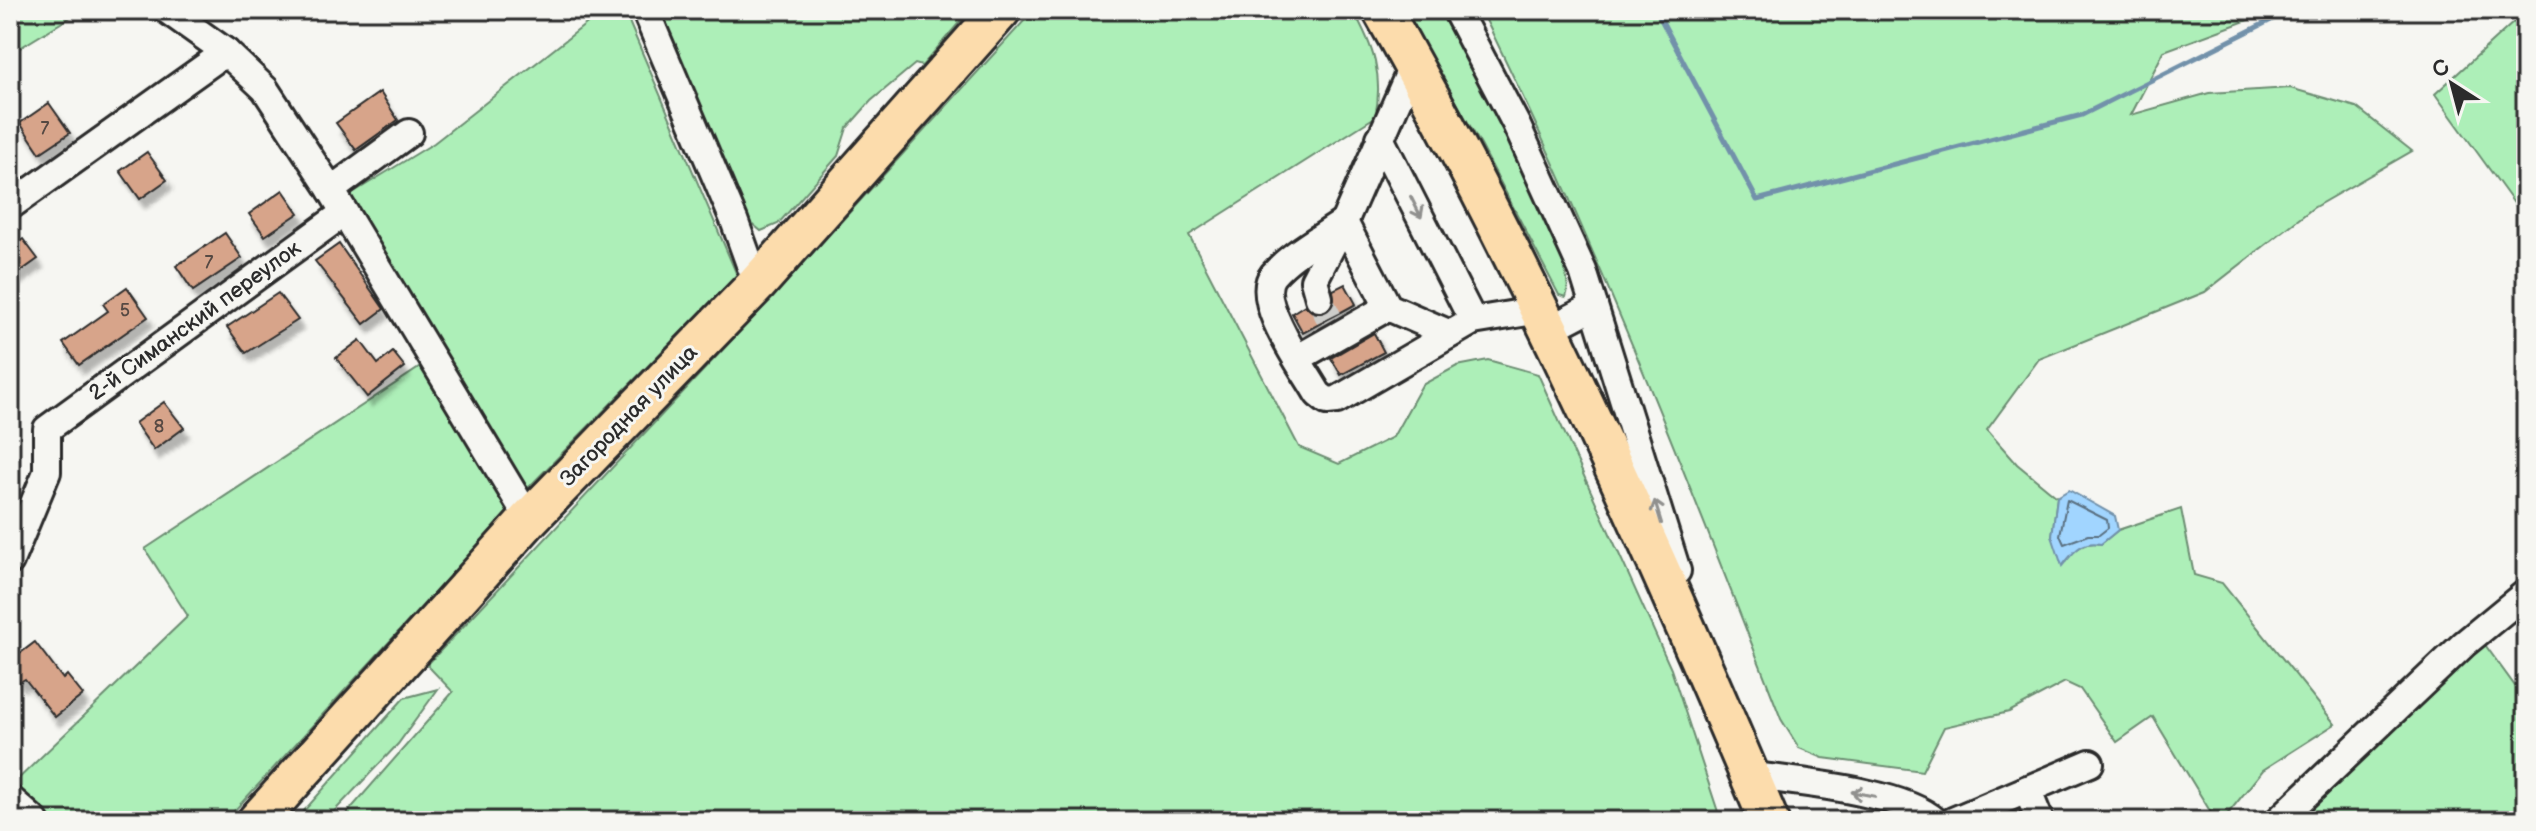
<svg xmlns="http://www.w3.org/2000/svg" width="2536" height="831" viewBox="0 0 2536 831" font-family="'Balsamiq Sans',sans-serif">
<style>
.green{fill:#adefb8;stroke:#6c8d72;stroke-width:2}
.water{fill:#a1d5ff;stroke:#7291aa;stroke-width:2}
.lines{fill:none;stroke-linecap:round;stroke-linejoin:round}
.shore{stroke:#5a6f80;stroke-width:2}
.stream{stroke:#7291aa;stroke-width:5}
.building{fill:#d7a48a;stroke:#2b2b2b;stroke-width:2;filter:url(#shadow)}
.minor-tunnel{stroke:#cdcdca;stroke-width:26;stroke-dasharray:26 13;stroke-linecap:butt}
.minor-casing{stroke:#2b2b2b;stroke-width:32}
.highway-casing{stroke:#2b2b2b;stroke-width:44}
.minor{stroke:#f6f6f2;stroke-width:26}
.highway{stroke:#fcdcac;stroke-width:38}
.oneway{stroke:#90908e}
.labels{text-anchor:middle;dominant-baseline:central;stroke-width:6;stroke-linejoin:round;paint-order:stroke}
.number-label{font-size:18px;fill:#564943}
.street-label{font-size:22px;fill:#2b2b2b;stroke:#f6f6f2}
</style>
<defs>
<filter id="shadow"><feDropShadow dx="5" dy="9" stdDeviation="2" flood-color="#0004"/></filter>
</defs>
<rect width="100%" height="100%" fill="#f6f6f2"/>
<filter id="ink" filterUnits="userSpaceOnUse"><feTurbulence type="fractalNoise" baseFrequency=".0125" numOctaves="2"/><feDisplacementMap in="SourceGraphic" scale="16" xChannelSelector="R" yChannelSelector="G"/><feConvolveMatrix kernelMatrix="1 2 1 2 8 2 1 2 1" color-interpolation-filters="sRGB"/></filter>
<g filter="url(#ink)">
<!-- green -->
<g class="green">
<polygon points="10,10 82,10 10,54"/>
<polygon points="604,10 624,10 737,275 526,490 346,197 434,143"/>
<polygon points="656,10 970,10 922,66 915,64 871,101 847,128 838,156 778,224 761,231 744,217"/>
<path d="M 1034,10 L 1353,10 C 1373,46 1384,75 1375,117 L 1189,235 L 1299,447 L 1339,464 L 1393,437 L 1422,385 L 1457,366 L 1488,360 L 1538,374 L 1671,669 L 1721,821 L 340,821 L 453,692 L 427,665 L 776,293 Z"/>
<path d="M 1404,10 L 1439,10 C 1462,53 1583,263 1566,297 L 1559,295 L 1482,147 Z"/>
<path d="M 1481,10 L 2275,10 L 2164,51 L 2131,115 L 2209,93 L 2290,88 L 2356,107 L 2412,151 L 2313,208 L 2205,292 L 2039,359 L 1987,430 L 2017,464 L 2057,497 L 2052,536 L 2066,561 C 2075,548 2085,541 2101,544 L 2118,530 L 2181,509 L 2194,575 L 2222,583 L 2335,724 L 2263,770 L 2222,821 L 2216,821 L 2153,717 L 2117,742 L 2080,689 L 2065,682 L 2009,712 L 1944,727 L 1922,771 L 1823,758 L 1799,748 L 1781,719 C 1688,480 1595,240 1481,10 Z"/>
<polygon points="2526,11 2526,220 2435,94"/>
<polygon points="422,366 510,510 225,821 46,821 14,783 188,616 145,549"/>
<polygon points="2483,642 2515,686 2526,678 2526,821 2290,821"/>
<polygon points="438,689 398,744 325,821 295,821 404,698"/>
</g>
<!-- water -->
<path class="water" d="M 2069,490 L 2115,516 L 2118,530 L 2101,544 C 2081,540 2074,552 2062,566 L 2052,536 L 2057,497 Z"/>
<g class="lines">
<!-- shore -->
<polygon class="shore" points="2067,500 2107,520 2108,528 2099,535 2088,535 2064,544 2060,535"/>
<!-- stream -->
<g class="stream">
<polyline points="1656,10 1757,200 2082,115 2291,10"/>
<polyline points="10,61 10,60"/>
</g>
</g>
<!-- building -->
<g class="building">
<polygon points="380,92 398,120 356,150 336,123"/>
<polygon points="49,103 70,133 40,153 20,123"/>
<polygon points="147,152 167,180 140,199 120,171"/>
<polygon points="283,190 299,213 265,236 249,214"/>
<polygon points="225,233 242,258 193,291 176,266"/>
<polygon points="23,239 38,259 10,279 10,248"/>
<polygon points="339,244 384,309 364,324 315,261"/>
<polygon points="1345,284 1356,304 1303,333 1292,313 1305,305 1314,313 1324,313 1334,303 1333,290"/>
<polygon points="127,287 148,317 79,365 63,343 108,311 103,304"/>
<polygon points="278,293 298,320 246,353 227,327"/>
<polygon points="1374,333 1384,352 1341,375 1331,358"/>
<polygon points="360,340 378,364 393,352 405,367 367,397 336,358"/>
<polygon points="164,402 184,428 154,450 135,423"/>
<polygon points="35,642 63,679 67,675 83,695 55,717 25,679 20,682 10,669 10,661"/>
</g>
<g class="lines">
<!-- minor-tunnel -->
<polyline class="minor-tunnel" points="1319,298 1329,318"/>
<defs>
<g id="minor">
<polyline points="167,10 226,52 265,89 331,190 529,519"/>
<polyline points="645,10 734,220 757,284"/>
<polyline points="1456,10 1516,124 1583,271 1677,571"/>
<polyline points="1380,138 1473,321"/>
<polyline points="331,190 409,133"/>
<polyline points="10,206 226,52"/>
<path d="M 1344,222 C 1321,238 1291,254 1273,275 C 1253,300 1304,369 1318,394 L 1327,401 L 1337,400 L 1473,321 L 1540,310"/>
<polyline points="1344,222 1388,307 1450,334"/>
<polyline points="1319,298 1314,280 1344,222 1413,65"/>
<polyline points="1550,329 1594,306"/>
<polyline points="1298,358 1388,307"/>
<polyline points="10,561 47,472 47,429 344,213"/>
<path d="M 1749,775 C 1795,782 1903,791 1935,821"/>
<polyline points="2027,789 2040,821"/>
<polyline points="10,799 35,821"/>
<polyline points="1953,821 2090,763"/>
<polyline points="2278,821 2464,644 2526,593"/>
</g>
<g id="highway">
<path d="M 1382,10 C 1530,271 1652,545 1769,821"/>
<polyline points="257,821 529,519 757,284 1001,10"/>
</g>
</defs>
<!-- minor casing -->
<use href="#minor" class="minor-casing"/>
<!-- highway casing -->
<use href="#highway" class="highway-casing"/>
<!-- minor -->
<use href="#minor" class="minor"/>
<!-- highway -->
<use href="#highway" class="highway"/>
</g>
<!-- one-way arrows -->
<defs><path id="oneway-shaft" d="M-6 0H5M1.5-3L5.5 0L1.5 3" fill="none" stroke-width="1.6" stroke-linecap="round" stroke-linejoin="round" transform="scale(2)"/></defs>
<g class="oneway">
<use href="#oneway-shaft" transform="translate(1416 207) rotate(63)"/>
<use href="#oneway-shaft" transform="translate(1658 512) rotate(-107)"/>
<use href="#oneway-shaft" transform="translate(1863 794) rotate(-169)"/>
</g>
</g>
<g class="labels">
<!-- number labels -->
<g class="number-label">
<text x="45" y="128">7</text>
<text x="209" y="262">7</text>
<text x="125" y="310">5</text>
<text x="159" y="426">8</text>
</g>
<!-- street labels -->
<g class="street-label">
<text transform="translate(195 321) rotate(-36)">2-й Симанский переулок</text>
<text transform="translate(629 416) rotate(-46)">Загородная улица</text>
</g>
</g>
<!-- margin -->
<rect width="2536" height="831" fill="none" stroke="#f6f6f2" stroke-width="40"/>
<rect x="20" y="20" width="2496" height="791" fill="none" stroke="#2b2b2b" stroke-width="3" filter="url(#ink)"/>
<!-- north arrow -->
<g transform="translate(2452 84) rotate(324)" stroke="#f6f6f2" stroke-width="6" paint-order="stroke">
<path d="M0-6L14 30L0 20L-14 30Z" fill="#2b2b2b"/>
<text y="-12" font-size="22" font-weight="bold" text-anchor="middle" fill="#2b2b2b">С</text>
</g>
</svg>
